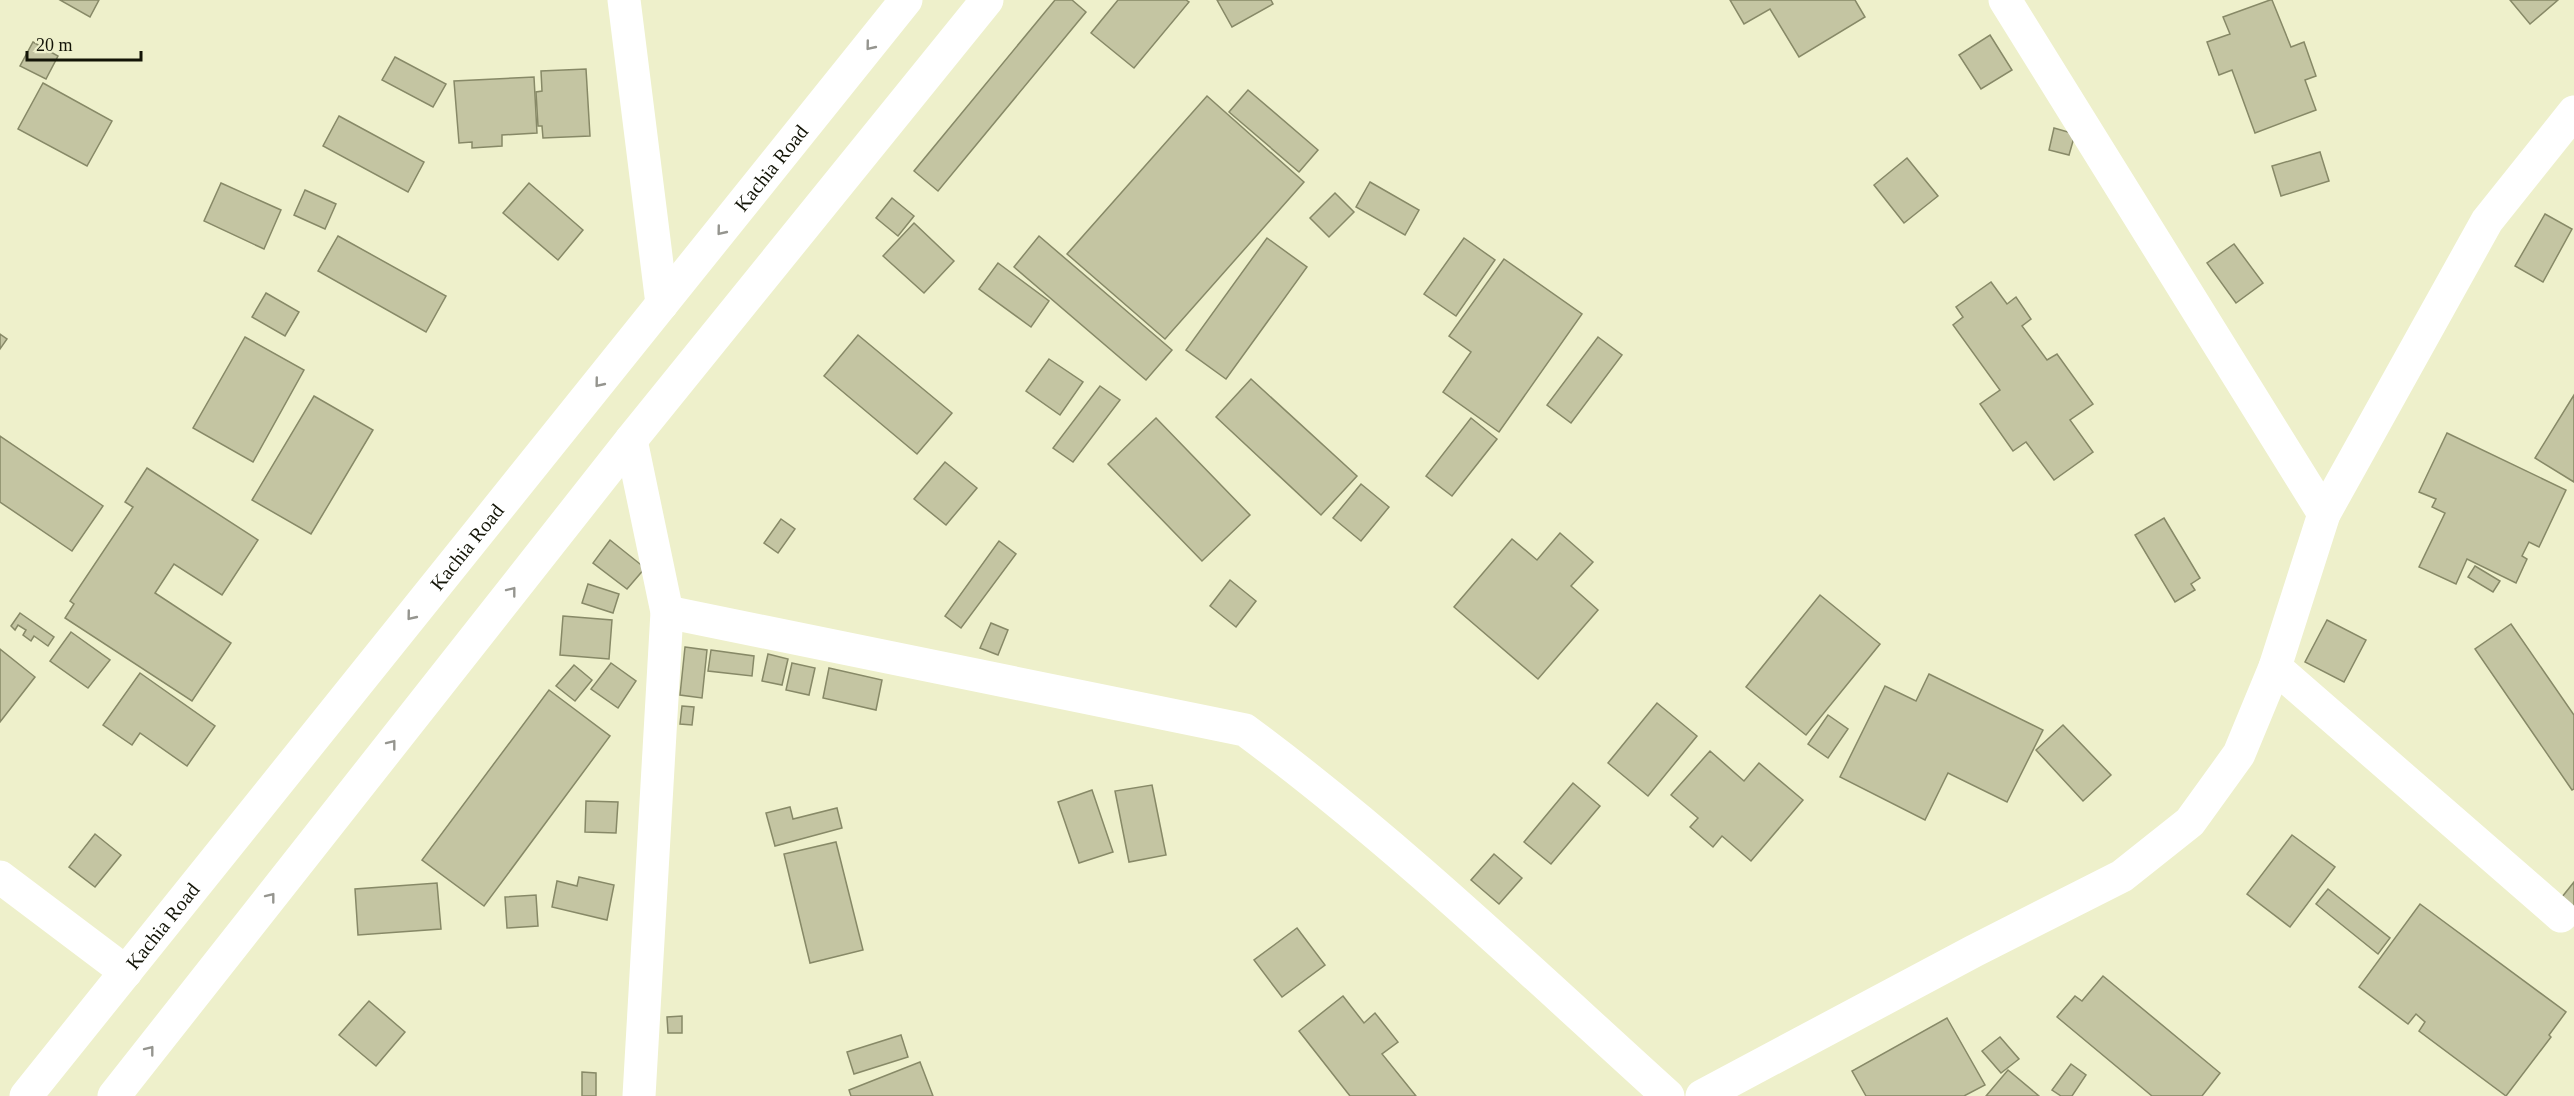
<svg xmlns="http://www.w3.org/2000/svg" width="2574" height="1096" font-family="'Times New Roman',serif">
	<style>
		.building { fill: #c4c5a2; stroke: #878967; stroke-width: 1.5 }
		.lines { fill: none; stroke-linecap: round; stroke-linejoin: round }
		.minor { stroke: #fff; stroke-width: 33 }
		.primary { stroke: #fff; stroke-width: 33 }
		.oneway { stroke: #95958f }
		.labels { text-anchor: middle; stroke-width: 4.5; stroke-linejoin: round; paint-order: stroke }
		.street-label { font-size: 20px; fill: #131407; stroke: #eef0cb }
	</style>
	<rect width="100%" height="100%" fill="#eef0cb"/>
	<g class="building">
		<path d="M60,0h39l-9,17z"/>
		<path d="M1055,0h17l14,12 -148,179 -24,-20z"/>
		<path d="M1118,0h68l3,2 -55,66 -43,-35z"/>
		<path d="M1217,0h54l2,4 -41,23z"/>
		<path d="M1730,0h125l10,17 -66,40 -29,-48 -26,15z"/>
		<path d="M2270,0h2l19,47 13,-5 12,34 -11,4 11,30 -61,23 -23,-63 -13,5 -12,-33 23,-8 -7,-17z"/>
		<path d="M2510,0h48l-28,24z"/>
		<path d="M1990,35l22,35 -31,19 -22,-34z"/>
		<path d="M33,42l25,14 -12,23 -26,-13z"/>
		<path d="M395,57l51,27 -13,23 -51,-27z"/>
		<path d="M586,69l4,67 -47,2 -1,-12h-4l-2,-34 6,-1 -1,-20z"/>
		<path d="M534,77l3,56 -35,2v11l-30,2v-6l-13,1 -5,-62z"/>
		<path d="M43,83l69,38 -25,45 -69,-37z"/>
		<path d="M1248,90l70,60 -19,22 -70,-60z"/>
		<path d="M1207,96l97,86 -139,157 -98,-85z"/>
		<path d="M339,116l85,46 -16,30 -85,-46z"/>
		<path d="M2054,128l21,6 -6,21 -20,-5z"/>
		<path d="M2320,152l9,29 -48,15 -9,-30z"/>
		<path d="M1907,158l31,38 -34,27 -30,-38z"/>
		<path d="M1370,182l49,28 -14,25 -49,-28z"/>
		<path d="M221,183l60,27 -17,39 -60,-28z"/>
		<path d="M529,183l54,47 -25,30 -55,-47z"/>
		<path d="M305,190l31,14 -11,25 -31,-14z"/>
		<path d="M1335,193l19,19 -25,25 -19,-19z"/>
		<path d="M892,198l22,18 -16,20 -22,-18z"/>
		<path d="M2545,214l27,15 -29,53 -28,-16z"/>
		<path d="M914,223l40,38 -30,32 -41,-37z"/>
		<path d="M338,236l108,60 -20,36 -108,-61z"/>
		<path d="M1039,236l133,114 -26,30 -132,-113z"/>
		<path d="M1267,238l40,29 -81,112 -40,-29z"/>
		<path d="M1464,238l31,22 -39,56 -32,-22z"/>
		<path d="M2234,244l29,39 -27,20 -29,-40z"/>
		<path d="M1504,259l78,55 -83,118 -56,-40 28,-40 -22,-16z"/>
		<path d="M998,263l51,38 -18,26 -52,-38z"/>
		<path d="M1991,282l16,22 9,-7 15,22 -9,7 25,34 10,-6 36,50 -23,16 23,32 -39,28 -28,-38 -13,9 -33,-47 20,-14 -47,-65 10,-8 -7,-10z"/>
		<path d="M266,293l33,19 -14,24 -33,-19z"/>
		<path d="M0,334l7,5 -7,10z"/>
		<path d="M858,335l94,78 -35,41 -93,-78z"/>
		<path d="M245,337l59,33 -51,92 -60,-34z"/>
		<path d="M1598,337l24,18 -51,68 -24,-18z"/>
		<path d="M1049,359l34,23 -23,33 -34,-24z"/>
		<path d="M1251,379l106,97 -36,39 -105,-98z"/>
		<path d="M1100,386l20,14 -47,62 -20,-14z"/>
		<path d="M2574,395v87l-39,-24z"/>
		<path d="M314,396l59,34 -62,104 -59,-34z"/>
		<path d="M1156,418l94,97 -48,46 -94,-97z"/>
		<path d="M1471,418l26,21 -45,57 -26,-20z"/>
		<path d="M2447,433l119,57 -27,57 -10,-5 -7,14 5,3 -11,24 -49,-24 -11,25 -37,-17 26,-54 -13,-6 4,-8 -17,-7z"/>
		<path d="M0,436l103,70 -31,45 -72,-49z"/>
		<path d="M945,462l32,26 -31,37 -32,-26z"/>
		<path d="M147,468l111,72 -36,55 -48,-31 -19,29 76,50 -39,58 -127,-83 9,-14 -4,-3 63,-94 -8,-5z"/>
		<path d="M1361,484l28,23 -28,34 -28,-23z"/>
		<path d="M2164,518l36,60 -9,6 4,6 -20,12 -40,-67z"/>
		<path d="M781,519l14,10 -17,24 -14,-10z"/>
		<path d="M1560,533l33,29 -22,24 27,24 -60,69 -84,-72 58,-68 25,21z"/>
		<path d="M610,540l35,28 -18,21 -34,-26z"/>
		<path d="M999,541l17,13 -55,74 -16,-12z"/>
		<path d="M2475,566l25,15 -7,11 -25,-15z"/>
		<path d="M1230,580l26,21 -20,26 -26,-21z"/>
		<path d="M588,584l31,10 -6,19 -31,-10z"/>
		<path d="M1820,595l60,49 -74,91 -60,-48z"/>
		<path d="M20,613l34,24 -6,9 -14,-10 -3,5 -8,-6 3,-5 -8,-5 -3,5 -4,-4z"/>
		<path d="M563,616l49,4 -3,39 -49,-4z"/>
		<path d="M2327,620l39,20 -22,42 -39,-20z"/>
		<path d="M991,623l17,7 -10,25 -18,-7z"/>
		<path d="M2511,624l63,91v74l-2,1 -97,-141z"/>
		<path d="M71,632l39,28 -22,28 -38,-27z"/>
		<path d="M685,647l22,3 -5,48 -22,-3z"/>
		<path d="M0,649l35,28 -35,45z"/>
		<path d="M711,650l43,6 -2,20 -44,-5z"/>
		<path d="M768,654l20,5 -6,26 -20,-4z"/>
		<path d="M611,663l25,18 -18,27 -27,-19z"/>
		<path d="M792,663l23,5 -6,27 -23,-5z"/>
		<path d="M574,665l18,15 -17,21 -19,-15z"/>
		<path d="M829,668l53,12 -6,30 -53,-12z"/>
		<path d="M140,673l75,53 -28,40 -47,-33 -8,12 -29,-20z"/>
		<path d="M1929,674l114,56 -36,72 -59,-29 -23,47 -85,-43 45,-91 31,15z"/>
		<path d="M549,690l61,46 -126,170 -62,-46z"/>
		<path d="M1657,703l40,33 -49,60 -40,-33z"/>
		<path d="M682,706l12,1 -2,18 -12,-1z"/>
		<path d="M1828,715l20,14 -20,29 -20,-14z"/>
		<path d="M2063,725l48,50 -28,26 -47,-51z"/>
		<path d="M1710,751l34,30 15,-18 44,37 -52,61 -29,-25 -9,11 -23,-20 8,-9 -27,-23z"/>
		<path d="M1573,783l27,23 -49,58 -27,-22z"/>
		<path d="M1152,785l14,70 -37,7 -14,-71z"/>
		<path d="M1092,790l21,62 -34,11 -21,-61z"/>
		<path d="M586,801l32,1 -2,31 -31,-1z"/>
		<path d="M790,807l3,12 44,-11 5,20 -67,18 -9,-33z"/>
		<path d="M95,834l26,21 -26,32 -26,-20z"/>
		<path d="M2292,835l43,32 -45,60 -43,-33z"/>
		<path d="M836,842l27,108 -53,13 -26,-109z"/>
		<path d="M1494,854l28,24 -23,26 -28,-24z"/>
		<path d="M579,877l35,8 -7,35 -55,-13 5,-26 20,5z"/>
		<path d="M2574,882v34l-16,-14z"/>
		<path d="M437,883l4,46 -83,6 -3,-46z"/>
		<path d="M2328,889l62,49 -12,16 -62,-50z"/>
		<path d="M536,895l2,31 -31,2 -2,-31z"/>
		<path d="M2420,904l146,108 -17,23 2,2 -45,59 -87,-65 6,-9 -9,-8 -8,10 -49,-37z"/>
		<path d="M1297,928l28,37 -43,32 -28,-37z"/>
		<path d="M2103,976l117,97 -18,23h-50l-95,-79 18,-21 7,5z"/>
		<path d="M1343,996l21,27 11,-10 23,29 -16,12 34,42h-66l-51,-65z"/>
		<path d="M369,1001l36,31 -29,34 -37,-31z"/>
		<path d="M682,1016v17h-14l-1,-16z"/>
		<path d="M1947,1018l38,67 -21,11h-98l-14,-25z"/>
		<path d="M901,1035l7,22 -54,17 -7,-22z"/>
		<path d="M2000,1037l19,22 -18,14 -19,-22z"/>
		<path d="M920,1062l13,34h-82l-2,-6z"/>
		<path d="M2071,1064l15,11 -14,21h-11l-9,-6z"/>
		<path d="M2008,1070l31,26h-53z"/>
		<path d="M582,1072l14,1v23h-14z"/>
	</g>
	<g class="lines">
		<g class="minor">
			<path d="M624,0l38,304"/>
			<path d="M2005,0l319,514"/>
			<path d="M631,440l36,172 -28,484"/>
			<path d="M667,612l578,118c150,111 285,241 423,366"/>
			<path d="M2275,667l286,249"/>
			<path d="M0,877l126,95"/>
			<path d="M1702,1096l272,-145 148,-75 68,-54 49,-68 36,-87 49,-153 163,-293 87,-109"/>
		</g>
		<g class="primary">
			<path id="s1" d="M26,1096l880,-1096"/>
			<path d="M114,1096l517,-656 356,-440"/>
		</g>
	</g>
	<defs><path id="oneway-chevron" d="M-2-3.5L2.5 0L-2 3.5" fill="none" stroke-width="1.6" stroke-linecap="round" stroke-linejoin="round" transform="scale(1.5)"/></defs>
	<g class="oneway">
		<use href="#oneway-chevron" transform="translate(870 46) rotate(129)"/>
		<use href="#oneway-chevron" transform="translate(721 231) rotate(129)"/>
		<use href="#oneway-chevron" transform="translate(599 383) rotate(129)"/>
		<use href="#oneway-chevron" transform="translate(512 591) rotate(-52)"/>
		<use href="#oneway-chevron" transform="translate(411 616) rotate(129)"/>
		<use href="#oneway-chevron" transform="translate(392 744) rotate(-52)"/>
		<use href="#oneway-chevron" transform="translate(271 897) rotate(-52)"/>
		<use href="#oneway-chevron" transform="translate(150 1050) rotate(-52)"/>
	</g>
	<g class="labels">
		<g class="street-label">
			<text dy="7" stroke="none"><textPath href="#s1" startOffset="1190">Kachia Road</textPath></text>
			<text dy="7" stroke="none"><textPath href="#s1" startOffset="704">Kachia Road</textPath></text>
			<text dy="7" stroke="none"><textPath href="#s1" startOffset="218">Kachia Road</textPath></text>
		</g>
	</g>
	<path d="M27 51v9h114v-9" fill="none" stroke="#131407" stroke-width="3"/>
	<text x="36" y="51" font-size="18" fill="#131407" stroke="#eef0cb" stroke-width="4.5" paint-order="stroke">20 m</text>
</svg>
